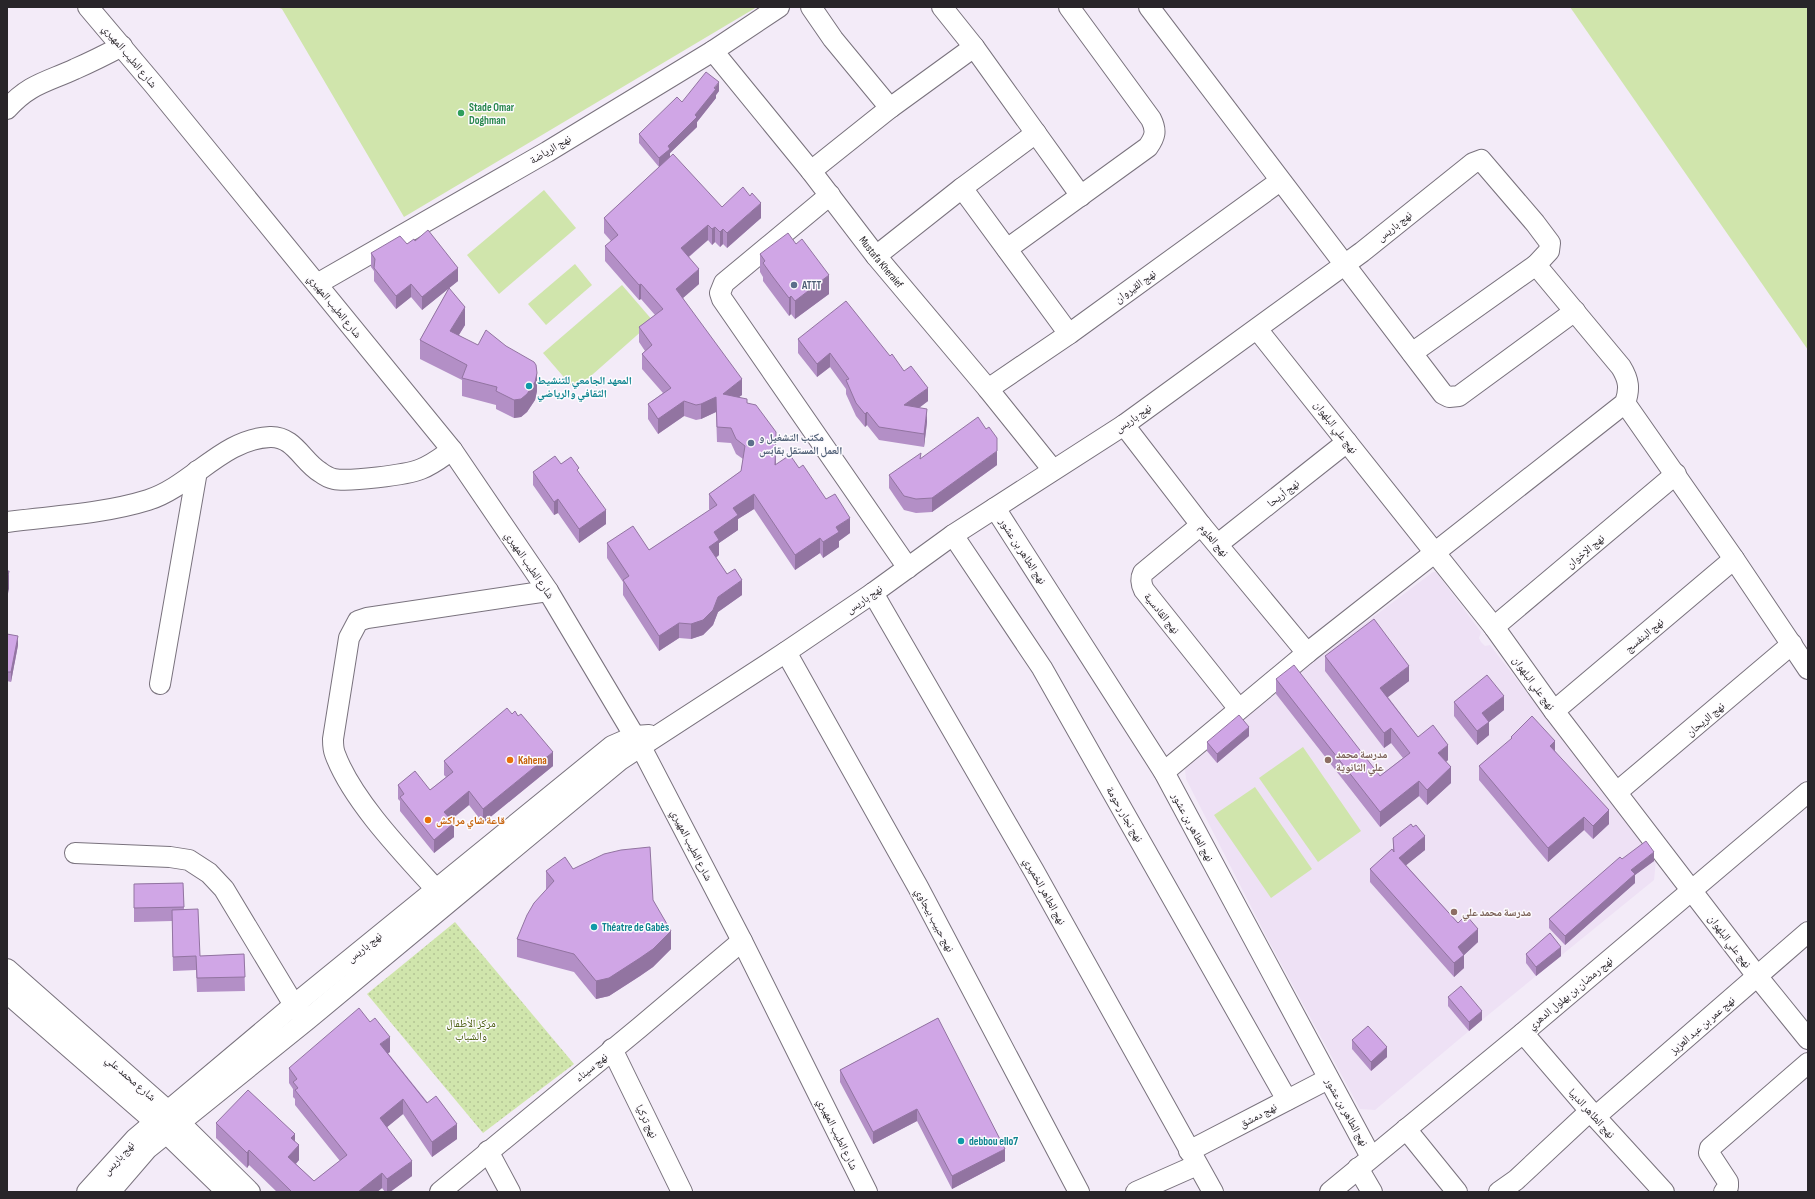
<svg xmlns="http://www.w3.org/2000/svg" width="1815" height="1199" font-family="'Sofia Sans Condensed','Noto Naskh Arabic',sans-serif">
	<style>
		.built { fill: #eee1f5 }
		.grass { fill: #d0e5ac }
		.park { fill: url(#park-dots) }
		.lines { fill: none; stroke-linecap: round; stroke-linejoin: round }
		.minor-casing { stroke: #79727d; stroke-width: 22 }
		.minor { stroke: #fff; stroke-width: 20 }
		.wall { fill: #b38fc6 }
		.shaded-wall { fill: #9274a1 }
		.building { fill: #d0a6e6; stroke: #9274a1 }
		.leisure-dot { fill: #2e9e5b; stroke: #fdfbfe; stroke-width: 1.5 }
		.service-dot { fill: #5c6f8a; stroke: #fdfbfe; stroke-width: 1.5 }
		.culture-dot { fill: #0f9aa8; stroke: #fdfbfe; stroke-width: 1.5 }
		.food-dot { fill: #e8710a; stroke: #fdfbfe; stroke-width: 1.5 }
		.education-dot { fill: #8d6e63; stroke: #fdfbfe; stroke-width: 1.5 }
		.labels { text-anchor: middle; stroke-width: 3; stroke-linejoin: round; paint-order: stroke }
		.street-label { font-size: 11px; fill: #282529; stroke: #fdfbfe }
		.leisure-label { font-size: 11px; font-weight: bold; fill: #27864d; stroke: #fdfbfe; text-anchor: start }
		.service-label { font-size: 11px; font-weight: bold; fill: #4e5e75; stroke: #fdfbfe; text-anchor: start }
		.culture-label { font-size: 11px; font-weight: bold; fill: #0d838f; stroke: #fdfbfe; text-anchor: start }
		.education-label { font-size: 11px; font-weight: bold; fill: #785e54; stroke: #fdfbfe; text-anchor: start }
		.food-label { font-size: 11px; font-weight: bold; fill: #c56008; stroke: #fdfbfe; text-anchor: start }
		.park-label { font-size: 11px; fill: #405502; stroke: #fdfbfe }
	</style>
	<defs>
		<pattern id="park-dots" width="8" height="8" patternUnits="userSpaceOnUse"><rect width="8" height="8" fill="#d0e5ac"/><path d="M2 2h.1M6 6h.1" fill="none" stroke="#b3c494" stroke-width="1.8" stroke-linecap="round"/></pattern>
	</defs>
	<rect width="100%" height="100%" fill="#f3ebf8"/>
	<path class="built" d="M1433,572h3l45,60 -2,6 2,4 4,4 5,-1 166,214 -2,21 -172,140 -107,90 -15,-1 -94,-173 -80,-157 -1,-10 118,-99z"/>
	<g class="grass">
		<path d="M277,7h480l-353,210 -122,-208z"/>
		<path d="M1570,7h238v343z"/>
		<path d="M544,190l32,38 -77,66 -32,-39z"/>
		<path d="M575,264l17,21 -46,40 -18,-21z"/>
		<path d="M622,285l31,36 -78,69 -32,-37z"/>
		<path d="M1303,747l58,84 -43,31 -59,-84z"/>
		<path d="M1255,787l57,82 -41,29 -57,-83z"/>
	</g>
	<path class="park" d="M455,922l119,142 -91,69 -116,-139z"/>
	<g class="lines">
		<g class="minor-casing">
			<g id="minor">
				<path d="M88,7l66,78 298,365 96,141 93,156 101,194 125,251"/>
				<path d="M811,7l22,32 57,69"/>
				<path d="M942,7l32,40 107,149"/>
				<path d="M1149,7l294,387 6,3 10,-1 116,-85"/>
				<path id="s1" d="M713,51l98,120 65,85 112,133 65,81"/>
				<path d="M7,109c22,-25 40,-27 68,-40 16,-7 32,-15 47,-23"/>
				<path d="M811,171l79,-63 84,-61"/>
				<path d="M962,188l107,146"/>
				<path d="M830,195l-106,88 -4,10 2,6 186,269"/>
				<path d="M1007,249l141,-102c7,-10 9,-16 3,-28l-82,-112"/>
				<path d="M876,256l86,-68 74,-55"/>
				<path d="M317,284l230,-132 166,-101 66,-44"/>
				<path d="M1257,329l237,298 60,84 203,265 51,63"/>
				<path d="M988,389l81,-55 211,-153"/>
				<path d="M1625,403l109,156 74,110"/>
				<path d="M1124,425l77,100 106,128"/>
				<path d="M995,508l169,264 207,385"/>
				<path d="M7,522c46,-6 96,-8 141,-22 44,-14 74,-61 122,-63 24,-1 32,24 50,35 4,3 9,6 14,7 14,3 73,-4 87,-10 11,-4 21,-12 31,-19"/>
				<path d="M1201,525l-58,48c-3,6 -2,11 1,17l95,119"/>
				<path d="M953,535l89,133 245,432"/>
				<path d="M1218,544l129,-102"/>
				<path d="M873,593l161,278 179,321"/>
				<path d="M1494,627l182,-153"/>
				<path d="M786,652l132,235 161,305"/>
				<path d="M160,684l37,-213"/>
				<path d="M1554,711l180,-152"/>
				<path d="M1164,772l143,-119 318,-250c5,-14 4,-23 -4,-36l-85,-102"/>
				<path d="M1617,792l175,-148"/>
				<path d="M75,853l95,4 19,3 20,13 15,16 70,116 7,9"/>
				<path d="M444,898c-35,-39 -91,-95 -109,-144 -2,-5 -2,-11 -2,-15l16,-101 9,-17 9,-3 181,-27"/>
				<path d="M7,969l161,142 82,81"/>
				<path d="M7,993l148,129 72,70"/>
				<path d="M1523,1033l67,78 74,81"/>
				<path d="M612,1049l70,143"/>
				<path d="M1595,1117l213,-185"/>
				<path d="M1406,1129l51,63"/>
				<path d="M488,1151l22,41"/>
				<path d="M1189,1151l139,-72"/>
				<path d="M1358,1168l14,24"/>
				<path d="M87,1192l48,-53 33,-28 126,-106 318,-259 23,-10 14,-1"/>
				<path d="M110,1192l37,-43 160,-129 313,-260 166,-108 87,-59 80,-58 171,-110 238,-173 111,-89 8,-3 54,63 15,20 -1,8 -13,14 -124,88"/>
				<path d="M440,1192l199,-164 103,-87"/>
				<path d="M1136,1192l61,-27"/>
				<path d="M1330,1192l193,-159 285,-241"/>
				<path d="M1499,1192l17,-12 74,-69"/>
				<path d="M1724,1192l4,-5v-5l-19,-29 1,-5 98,-85"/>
			</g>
		</g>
		<use href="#minor" class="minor"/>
	</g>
	<g class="wall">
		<path d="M719,91l-3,4v3l-19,24v5l-27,26v4l52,50 39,11 -34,30 -4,-4 -3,3 -5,-5 -3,3 -4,-5 -19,17 10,27 -16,14 59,97 -4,2 9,7 29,43v18l23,3 27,31 24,34 -11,8v6l-16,11 -3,-5 -25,17 -41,-61 -16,10v11l-19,13v12l-3,3 26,37 -24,17 -5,13 -10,10 -12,4 -12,-1 -20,13 -36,-56v-13l-16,-24v-15l42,7 61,-40 -1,-1v-15l32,-23 2,-12 -7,-5 -5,-11 -14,-1 -1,-30 -15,7 -5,1 -12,-4 -26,18 -10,-15v-15l15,-11 -21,-24v-15l3,-3 -6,-9v-15l16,-12 -14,-16 -2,1 -34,-39v-15l6,-5 -7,-8v-15l55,-51 -20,-24v-9l43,-32z"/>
		<path d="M415,241l43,40 -9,7 16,37 -6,10 78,56 -2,9 -8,12 -6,5 -7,1 -18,-9v-4l-34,-9v-16l-42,-21v-19l29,-52 -27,22 -11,-13 -15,12 -22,-28v-10l-3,-4v-14l36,-9z"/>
		<path d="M760,254l69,40 -34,25 -4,-5 -2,2 -26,-35v-4l-3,-5z"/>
		<path d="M798,339l92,17 14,15 24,30 -9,7 8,14 -3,25 -45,-7 -12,-15 -2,2 -9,-11 -10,-22v-5l-16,-22 -13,10 -19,-24z"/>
		<path d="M921,459l76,6 -65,47 -16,1 -12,-3 -15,-22v-13z"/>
		<path d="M561,464l18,9 27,51 -27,19 -21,-30 -4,2 -21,-30v-13z"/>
		<path d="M7,634l11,11 -7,37 -4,-1z"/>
		<path d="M1325,656l84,25 -21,16 30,40 30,23 -2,2 5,21 -24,22 -8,-9 -39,31 -104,-133v-15l104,97 23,-18 -12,-15 -7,5 -59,-77z"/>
		<path d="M1454,702l50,8 -15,12v13l-12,10 -23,-29z"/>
		<path d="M1249,736l-32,27 -10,-12v-9z"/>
		<path d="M1511,737l44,14 54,73 -16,15 -9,-9 -36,32 -69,-82v-14l32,-26z"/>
		<path d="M444,761l109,5 -70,57 -14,-18 -18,15 3,17 -20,16 -34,-42v-10l-2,-2v-14l32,5 16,-13 -2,-2z"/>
		<path d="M1393,838l32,12 -19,15 52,58 20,19 -14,13v13l-10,9 -84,-95v-13l23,-18z"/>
		<path d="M1622,859l32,2 -19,14v8l-70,62 -16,-17v-9z"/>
		<path d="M573,869l80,31 18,49 -18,18 -13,9 -31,20 -13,3 -22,-27 -57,-15v-18l29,-49v-19z"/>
		<path d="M183,883l1,26 16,47 44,-2 1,37 -48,1 -1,-22 -23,1 -1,-50 -38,1v-38z"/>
		<path d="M1526,954l35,2 -25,20 -10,-13z"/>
		<path d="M1448,997l34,23 -13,11 -21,-25z"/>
		<path d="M938,1018l67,143 -53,28 -35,-68 -44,23 -33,-62v-12z"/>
		<path d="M1352,1040l35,17 -16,14 -19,-22z"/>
		<path d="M390,1052l-2,1 69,86 -25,18 -29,-43 -16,13 25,49 -22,16h-5l-3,-4 -5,4h-100l-28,-27 -2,3 -31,-30v-15l79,18 4,19 -3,4 18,17 26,-20 -45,-56v-6l-2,-2v-8l-4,-6v-15z"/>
	</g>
	<g class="shaded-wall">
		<path d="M719,82v9l-3,4v3l-19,24v5l-27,26v5l-11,10v-10l9,-12 27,-31z"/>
		<path d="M761,203v15l-34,30v-15z"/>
		<path d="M708,225v15l-27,23v-15z"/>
		<path d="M715,227v15l-3,3v-16z"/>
		<path d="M723,229v15l-3,3v-15z"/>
		<path d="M458,268v13l-36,29v-13z"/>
		<path d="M699,269v15l-23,20v-15z"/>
		<path d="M829,275v19l-34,25v-18z"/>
		<path d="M411,284v13l-15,12v-13z"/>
		<path d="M641,284v15l-2,1v-15z"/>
		<path d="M791,296v18l-2,2v-18z"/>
		<path d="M465,307v18l-15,24v-18z"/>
		<path d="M830,353v14l-13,10v-13z"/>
		<path d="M537,373v18l-2,9 -8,12 -6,5 -7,1v-18z"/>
		<path d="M742,379v16l-19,14v-15z"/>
		<path d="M928,388v13l-24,18v-14z"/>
		<path d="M716,397v15l-15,7v-15z"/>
		<path d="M684,401v15l-26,18v-15z"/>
		<path d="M927,409v13l-3,25v-13z"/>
		<path d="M867,412v13l-2,2v-13z"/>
		<path d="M776,432v15l-1,33v-15z"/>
		<path d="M997,451v14l-65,47v-14z"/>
		<path d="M754,494v15l-16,10v11l-19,13v12l-10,7v-15l5,-15 19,-24z"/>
		<path d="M558,499v14l-4,2v-13z"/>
		<path d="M606,510v14l-27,19v-14z"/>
		<path d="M850,518v15l-11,8v6l-16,11v-16l13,-15z"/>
		<path d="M820,538v15l-25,17v-15z"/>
		<path d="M9,571v18l-2,9v-18z"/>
		<path d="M742,580v15l-24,17 -5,13 -10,10 -12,4v-15l27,-27z"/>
		<path d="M679,623v15l-20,13v-15z"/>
		<path d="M18,636v9l-7,37v-10z"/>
		<path d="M1409,666v15l-29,22v-15z"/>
		<path d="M1504,696v14l-15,12v13l-12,10v-14l5,-18z"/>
		<path d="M1249,727v9l-32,27v-9z"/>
		<path d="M1391,728v15l-7,5v-15z"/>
		<path d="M1555,741v14l-5,-9z"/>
		<path d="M1448,745v15l-10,8v-15z"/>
		<path d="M553,752v14l-70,57v-14z"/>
		<path d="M1451,767v16l-24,22v-15z"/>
		<path d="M1419,781v15l-39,31v-15z"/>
		<path d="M469,791v14l-25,20v-13z"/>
		<path d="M1609,810v14l-16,15v-13z"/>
		<path d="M1584,817v13l-36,32v-14z"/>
		<path d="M454,823v14l-20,16v-13z"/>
		<path d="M1425,836v14l-26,21v-13z"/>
		<path d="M1654,852v9l-19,14v8l-70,62v-9l66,-66z"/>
		<path d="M1478,929v13l-15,14 1,-1v13l-10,9v-14l4,-16z"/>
		<path d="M671,931v18l-18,18 -13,9 -31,20 -13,3v-18z"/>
		<path d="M1561,947v9l-25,20v-9z"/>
		<path d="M1482,1011v9l-13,11v-9z"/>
		<path d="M390,1037v15l-10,7v-15z"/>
		<path d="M1387,1047v10l-16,14v-9z"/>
		<path d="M403,1099v15l-23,19v-15z"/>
		<path d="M917,1109v12l-44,23v-12z"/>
		<path d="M457,1124v15l-25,18v-15z"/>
		<path d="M295,1134v15l-4,-11z"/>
		<path d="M299,1145v15l-11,12v-15z"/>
		<path d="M1005,1149v12l-53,28v-13z"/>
		<path d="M249,1150v15l-2,3v-15z"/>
		<path d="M412,1161v15l-22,16h-3v-13z"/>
		<path d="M382,1173v15l-5,4h-19z"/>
	</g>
	<g class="building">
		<path d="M706,72l13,10 -5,6 2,1 -21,26 2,2 -29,29 2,3 -11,9 -20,-24 38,-37 5,5z"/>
		<path d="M673,154l49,53 21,-20 7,9 2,-3 9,10 -34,30 -4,-4 -3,3 -5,-5 -3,2 -4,-4 -27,23 18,21 -23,20 66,90 -19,15 24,5v4l9,2 20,27 -1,33 15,-10 9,13 4,-3 23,34 9,-5 15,24 -14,9 3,5 -16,10 -3,-4 -25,17 -41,-61 -21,14 5,7 -24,17 5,8 -10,7 18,27 8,-5 7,11 -24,17 -5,13 -10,10 -12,4 -12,-1 -20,13 -36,-56 6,-4 -22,-33 26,-17 16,24 68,-45 -8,-11 32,-23 4,-25 -9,-7 -5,-11 -14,-1 -1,-30 -15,7 -5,1 -12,-4 -26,18 -10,-15 23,-16 -29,-34 10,-9 -13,-18 24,-18 -22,-25 -2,1 -34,-39 13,-11 -14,-17z"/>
		<path d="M428,230l30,38 -36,29 -11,-13 -15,12 -22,-28 1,-9 -4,-6 29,-17 7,8 7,-5 1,2z"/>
		<path d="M788,233l8,11 6,-5 27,36 -34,26 -4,-5 -2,2 -16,-21 -10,-14 2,-2 -5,-7z"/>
		<path d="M449,288l16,19 -15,24 28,14 8,-15 20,16 28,16 2,3 1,8 -2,9 -8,12 -6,5 -7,1 -18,-9 1,-4 -35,-9 5,-13 -47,-25z"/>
		<path d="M846,301l44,55 2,-2 12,17 7,-5 17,22 -24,17 23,4 -3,25 -45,-7 -12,-15 -2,2 -9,-11 -10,-23 3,-1 -19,-26 -13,11 -19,-25z"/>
		<path d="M978,417l8,12 3,-2 8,11v13l-65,47 -16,1 -12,-3 -15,-21 32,-22 -1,6z"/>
		<path d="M555,456l6,8 10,-7 8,11 -2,2 29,40 -27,19 -21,-30 -4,3 -21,-30z"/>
		<path d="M7,571h2l-2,9z"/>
		<path d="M1374,619l35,47 -29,22 38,49 15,-12 15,20 -10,8 13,14 -24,23 -8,-9 -39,31 -104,-133 18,-14 86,111 30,-23 -19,-25 -7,5 -59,-77z"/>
		<path d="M7,634l11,2 -7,36h-4z"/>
		<path d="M1487,675l17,21 -22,17 7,9 -12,9 -23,-29z"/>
		<path d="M507,708l5,6 3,-3 3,5 3,-2 32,38 -70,57 -14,-18 -25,21 10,11 -20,17 -34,-43 4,-3 -6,-9 17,-14 15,19 23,-18 -9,-11z"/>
		<path d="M1239,715l10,12 -32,27 -10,-12z"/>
		<path d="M1532,716l23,25 -5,5 59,64 -16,16 -9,-9 -36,31 -69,-82 33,-28 -1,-1z"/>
		<path d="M1411,824l2,3 3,-2 9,11 -26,22 59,65 8,-8 12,14 -20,18 6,8 -10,8 -84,-94 22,-20 2,3 -1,-14z"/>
		<path d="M1646,841l8,11 -23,18 4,4 -70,62 -16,-17 71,-62 2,2z"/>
		<path d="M650,847l3,53 18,31 -18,18 -13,9 -31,20 -13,3 -22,-27 -57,-15 10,-24 7,-12 20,-22 -8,-10 19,-14 8,12 31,-15 17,-4z"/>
		<path d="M183,883l1,24 -50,1v-24z"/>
		<path d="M198,909l2,47 44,-2 1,23 -48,1 -1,-22 -23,1 -1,-47z"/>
		<path d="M1550,933l11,14 -25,20 -10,-13z"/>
		<path d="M1461,986l21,25 -13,11 -21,-25z"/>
		<path d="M359,1008l11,14 5,-4 15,19 -10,7 47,59 9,-7 21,28 -25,18 -29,-43 -23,19 32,43 -25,18 -5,-6 -24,19h-66l-43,-42 -2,3 -31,-30 32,-33 47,44 -4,4 8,7 -11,12 26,24 33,-26 -52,-65 3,-2 -5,-6 4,-3 -8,-11z"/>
		<path d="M938,1018l67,131 -53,27 -35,-67 -44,23 -33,-62z"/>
		<path d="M1368,1026l19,21 -16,15 -19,-22z"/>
	</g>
	<circle class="leisure-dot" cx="461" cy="113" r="4"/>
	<g class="service-dot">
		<circle cx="794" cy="285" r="4"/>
		<circle cx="751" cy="443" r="4"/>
	</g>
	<g class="culture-dot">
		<circle cx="529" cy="386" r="4"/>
		<circle cx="594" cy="927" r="4"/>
		<circle cx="961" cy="1141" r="4"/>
	</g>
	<g class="food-dot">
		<circle cx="510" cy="760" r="4"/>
		<circle cx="428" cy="820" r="4"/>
	</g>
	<g class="education-dot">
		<circle cx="1328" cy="760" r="4"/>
		<circle cx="1454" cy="912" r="4"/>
	</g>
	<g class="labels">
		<g class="street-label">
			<text transform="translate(130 56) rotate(50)" y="4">شارع الطيب المهيري</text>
			<text transform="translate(550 149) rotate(-31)" y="4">نهج الرياضة</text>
			<text transform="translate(1394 226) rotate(-39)" y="4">نهج باريس</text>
			<text dy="4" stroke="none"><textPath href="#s1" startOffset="270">Mustafa Kheraief</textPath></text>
			<text transform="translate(1135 286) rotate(-36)" y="4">نهج القيروان</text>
			<text transform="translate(335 306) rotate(51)" y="4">شارع الطيب المهيري</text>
			<text transform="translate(1133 418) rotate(-35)" y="4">نهج باريس</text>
			<text transform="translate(1336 427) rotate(52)" y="4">نهج علي البلهوان</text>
			<text transform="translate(1283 493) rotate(-38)" y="4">نهج أريحا</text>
			<text transform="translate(1214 540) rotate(50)" y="4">نهج العلوم</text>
			<text transform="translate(1023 551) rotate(57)" y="4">نهج الطاهر بن عشور</text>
			<text transform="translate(1585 551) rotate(-40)" y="4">نهج الإخوان</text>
			<text transform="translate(530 565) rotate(56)" y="4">شارع الطيب المهيري</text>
			<text transform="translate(864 599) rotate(-35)" y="4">نهج باريس</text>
			<text transform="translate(1162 613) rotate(51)" y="4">نهج القادسية</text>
			<text transform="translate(1644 635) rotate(-40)" y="4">نهج البنفسج</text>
			<text transform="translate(1534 683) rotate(54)" y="4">نهج علي البلهوان</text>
			<text transform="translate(1705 719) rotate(-40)" y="4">نهج الريحان</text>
			<text transform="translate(1125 814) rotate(60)" y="4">نهج نجار رحومة</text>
			<text transform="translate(1193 827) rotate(62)" y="4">نهج الطاهر بن عشور</text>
			<text transform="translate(692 845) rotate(63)" y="4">شارع الطيب المهيري</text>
			<text transform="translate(1045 891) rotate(61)" y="4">نهج الطاهر الخميري</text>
			<text transform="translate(935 920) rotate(62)" y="4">نهج حبيب بيجاوي</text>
			<text transform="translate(1730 941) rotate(53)" y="4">نهج علي البلهوان</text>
			<text transform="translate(364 947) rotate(-39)" y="4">نهج باريس</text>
			<text transform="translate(1570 993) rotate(-40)" y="4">نهج رمضان بن بهلول الدهري</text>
			<text transform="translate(1702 1025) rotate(-41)" y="4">نهج عمر بن عبد العزيز</text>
			<text transform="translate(591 1067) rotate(-39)" y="4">نهج سيناء</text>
			<text transform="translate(131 1078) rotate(41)" y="4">شارع محمد علي</text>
			<text transform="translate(1347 1112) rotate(61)" y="4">نهج الطاهر بن عشور</text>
			<text transform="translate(1592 1113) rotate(48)" y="4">نهج الطاهر الدبيا</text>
			<text transform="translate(1258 1115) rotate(-28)" y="4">نهج دمشق</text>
			<text transform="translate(647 1121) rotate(64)" y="4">نهج تركيا</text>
			<text transform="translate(838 1134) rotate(64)" y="4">شارع الطيب المهيري</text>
			<text transform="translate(118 1158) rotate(-48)" y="4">نهج باريس</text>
		</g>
		<g class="leisure-label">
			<text x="469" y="111">Stade Omar<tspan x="469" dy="13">Doghman</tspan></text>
		</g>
		<g class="service-label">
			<text x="802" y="289">ATTT</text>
			<text x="759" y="441">مكتب التشغيل و<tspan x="759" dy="13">العمل المستقل بقابس</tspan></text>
		</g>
		<g class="culture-label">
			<text x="537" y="384">المعهد الجامعي للتنشيط<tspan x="537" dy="13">الثقافي والرياضي</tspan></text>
			<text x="602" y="931">Théatre de Gabès</text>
			<text x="969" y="1145">debbou ello7</text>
		</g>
		<g class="education-label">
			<text x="1336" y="758">مدرسة محمد<tspan x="1336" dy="13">علي الثانوية</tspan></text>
			<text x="1462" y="916">مدرسة محمد علي</text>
		</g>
		<g class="food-label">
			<text x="518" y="764">Kahena</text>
			<text x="436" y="824">قاعة شاي مراكش</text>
		</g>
		<g class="park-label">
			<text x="471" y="1027">مركز الأطفال<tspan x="471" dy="13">والشباب</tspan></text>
		</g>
	</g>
	<rect width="1815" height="1199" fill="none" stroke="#282529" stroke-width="16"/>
</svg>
